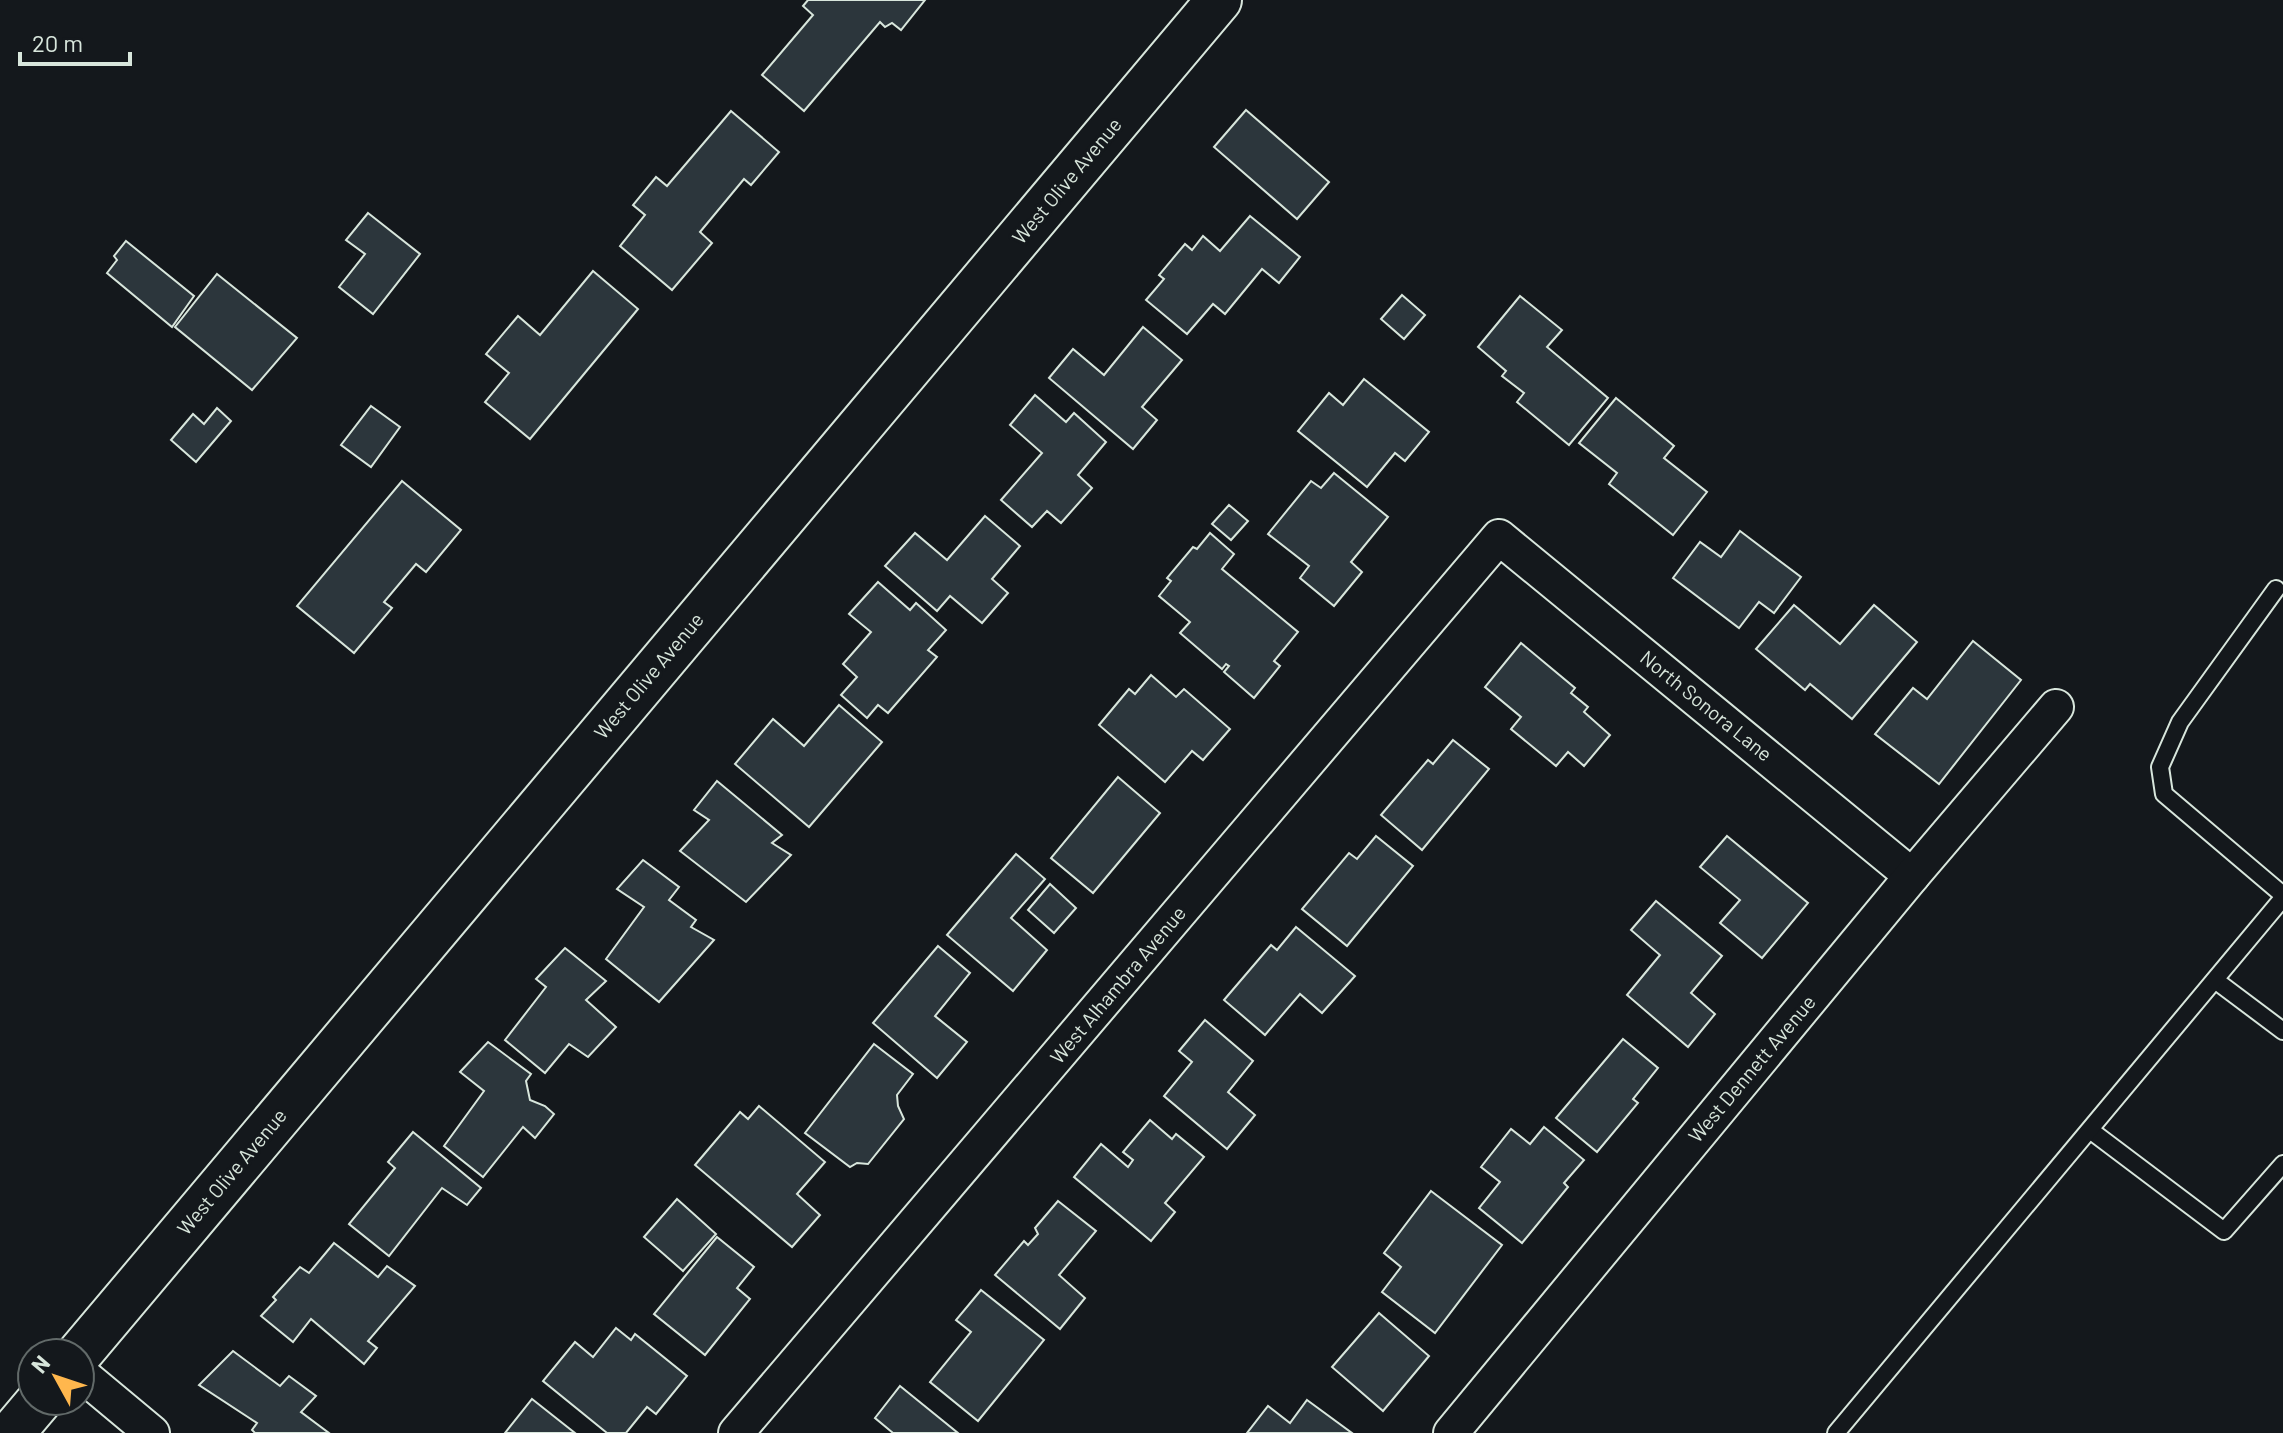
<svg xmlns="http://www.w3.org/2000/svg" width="2283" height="1433" font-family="Barlow,sans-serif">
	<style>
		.building { fill: #2c363c; stroke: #d8e6dc; stroke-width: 2 }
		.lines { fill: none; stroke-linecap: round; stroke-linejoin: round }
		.service-casing { stroke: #d8e6dc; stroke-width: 20 }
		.minor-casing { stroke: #d8e6dc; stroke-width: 38 }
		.secondary-casing { stroke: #d8e6dc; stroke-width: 48 }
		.service { stroke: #14181c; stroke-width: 16 }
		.minor { stroke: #14181c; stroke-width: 34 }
		.secondary { stroke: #14181c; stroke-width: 44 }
		.labels { text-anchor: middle; stroke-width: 6; stroke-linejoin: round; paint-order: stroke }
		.street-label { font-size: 20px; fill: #d8e6dc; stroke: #14181c }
	</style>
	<rect width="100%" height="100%" fill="#14181c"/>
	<g class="building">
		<path d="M808,0h117l-24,30 -9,-7 -7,4 -5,-5 -76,89 -42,-36 51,-60 -10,-9z"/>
		<path d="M1246,110l83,72 -32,37 -83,-72z"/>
		<path d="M731,111l48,41 -28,33 -7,-6 -44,53 12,11 -40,47 -52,-44 25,-31 -12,-10 23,-28 11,9z"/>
		<path d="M368,213l52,41 -47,60 -34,-27 26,-33 -19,-14z"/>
		<path d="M1250,216l50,41 -21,26 -17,-14 -37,45 -12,-10 -26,30 -41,-34 18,-21 -5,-4 26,-31 7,6 11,-14 17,15z"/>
		<path d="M126,241l68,55 -22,31 -65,-54 10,-13 -3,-4z"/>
		<path d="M593,271l45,38 -108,130 -45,-37 24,-29 -23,-19 32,-38 22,19z"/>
		<path d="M217,274l80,64 -45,52 -77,-63z"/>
		<path d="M1402,295l23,20 -21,24 -23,-20z"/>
		<path d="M1520,296l42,34 -15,17 61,51 -39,47 -52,-43 7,-9 -22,-17 4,-5 -28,-24z"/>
		<path d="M1143,327l39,33 -40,47 15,13 -24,29 -84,-71 24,-29 31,26z"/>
		<path d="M1364,379l65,53 -24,29 -10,-8 -28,34 -69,-56 31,-38 14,12z"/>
		<path d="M1035,395l31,27 8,-9 32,29 -28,33 14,13 -31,35 -14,-12 -15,16 -31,-27 41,-47 -32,-28z"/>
		<path d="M1616,398l58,48 -10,12 43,34 -34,43 -64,-51 8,-11 -38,-30z"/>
		<path d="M371,406l29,21 -29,40 -30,-22z"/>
		<path d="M217,408l14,13 -35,41 -25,-22 22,-26 11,10z"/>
		<path d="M1334,473l54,44 -37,45 11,10 -28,34 -34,-28 9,-12 -41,-32 43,-53 10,7z"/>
		<path d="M402,481l59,49 -35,42 -10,-8 -32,38 8,6 -38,45 -57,-47z"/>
		<path d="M1229,505l19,16 -17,19 -19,-16z"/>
		<path d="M985,516l35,30 -28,33 16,14 -26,30 -32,-27 -13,15 -52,-45 30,-33 32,27z"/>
		<path d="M1740,531l61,46 -27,36 -15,-11 -20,26 -66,-50 27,-36 21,15z"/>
		<path d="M1210,533l24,21 -12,15 76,63 -24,29 6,5 -26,32 -30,-26 5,-6 -3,-2 -4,5 -42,-36 10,-11 -31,-26 12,-15 -4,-3 26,-31 4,2z"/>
		<path d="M878,582l32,28 6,-7 30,27 -18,20 9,7 -49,56 -10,-8 -11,13 -26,-23 16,-18 -14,-13 28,-32 -22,-18z"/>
		<path d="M1794,605l46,39 34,-39 43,37 -65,77 -42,-35 -5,6 -49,-41z"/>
		<path d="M1973,641l48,39 -82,104 -64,-50 38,-46 14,11z"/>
		<path d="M1521,643l54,45 -4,5 17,14 -4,5 26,23 -26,31 -16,-14 -12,14 -45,-37 10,-12 -36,-30z"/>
		<path d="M1151,675l25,22 8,-8 46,40 -27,31 -11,-9 -27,31 -66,-57 30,-36 6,5z"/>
		<path d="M839,705l43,37 -73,85 -74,-63 38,-45 31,27z"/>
		<path d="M1453,740l36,29 -67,81 -41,-35 47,-55 5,4z"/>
		<path d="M1118,777l42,36 -67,80 -42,-35z"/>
		<path d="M717,781l65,54 -10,8 19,12 -45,47 -66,-51 29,-31 -15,-10z"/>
		<path d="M1376,836l37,30 -66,80 -45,-37 47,-56 8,6z"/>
		<path d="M1727,836l81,67 -46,55 -42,-35 20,-23 -40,-33z"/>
		<path d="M1016,854l29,25 -34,39 36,32 -34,41 -66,-56z"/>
		<path d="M643,860l36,27 -10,13 27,20 -5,7 23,13 -55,62 -53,-43 38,-52 -27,-18z"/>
		<path d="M1050,884l26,24 -22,25 -26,-23z"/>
		<path d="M1656,901l66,55 -31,37 24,21 -27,33 -61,-52 33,-40 -29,-25z"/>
		<path d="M1296,927l59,49 -33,37 -22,-19 -35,41 -41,-35 47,-55 6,5z"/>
		<path d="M938,946l32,27 -35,43 32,26 -30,36 -64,-55z"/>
		<path d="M565,948l41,33 -20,19 30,27 -28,30 -19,-13 -24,29 -40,-33 41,-53 -10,-8z"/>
		<path d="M1205,1020l48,41 -25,31 27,23 -28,34 -63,-53 28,-34 -13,-11z"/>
		<path d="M1623,1039l35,29 -25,31 5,4 -41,49 -41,-34z"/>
		<path d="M488,1042l43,32 -5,7 4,19 15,6 9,8 -19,24 -12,-11 -40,50 -39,-31 40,-55 -24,-19z"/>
		<path d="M874,1044l39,30 -16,21 1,11 6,13 -36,45 -11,-1 -7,4 -45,-34z"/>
		<path d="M759,1106l66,56 -28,32 23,21 -28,32 -97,-82 45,-53 8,7z"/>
		<path d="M1150,1120l22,19 4,-5 28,23 -39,46 10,9 -24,29 -77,-64 27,-33 27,23 5,-7 -10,-8z"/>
		<path d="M1544,1127l40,33 -20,23 4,4 -46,56 -43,-35 21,-26 -19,-15 30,-38 19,15z"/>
		<path d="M413,1132l68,56 -14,17 -25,-17 -53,68 -40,-32 46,-56 -7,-6z"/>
		<path d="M1431,1191l71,54 -67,88 -53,-41 19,-25 -17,-14z"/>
		<path d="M677,1199l39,35 -33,37 -39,-34z"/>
		<path d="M1058,1201l38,30 -37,44 26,23 -25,31 -65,-54 29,-34 4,4 10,-11 -3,-6z"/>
		<path d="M717,1237l37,30 -17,21 13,11 -45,56 -51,-41z"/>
		<path d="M334,1243l44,34 9,-11 28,20 -47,55 9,7 -13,16 -53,-45 -18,23 -32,-26 15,-16 -3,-3 27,-30 9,6z"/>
		<path d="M981,1290l63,50 -66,81 -48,-39 41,-50 -15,-12z"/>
		<path d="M1379,1313l50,43 -46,55 -51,-44z"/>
		<path d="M616,1328l15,12 4,-6 52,42 -31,38 -9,-7 -21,26h-19l-64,-52 32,-39 18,15z"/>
		<path d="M233,1351l47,35 9,-10 27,20 -15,16 28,21h-74l-3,-3 5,-7 -58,-38z"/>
		<path d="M900,1386l58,47h-65l-18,-15z"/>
		<path d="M532,1399l43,34h-70z"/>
		<path d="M1307,1400l45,33h-105l21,-27 22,17z"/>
	</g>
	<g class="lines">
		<g class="service-casing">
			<g id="service">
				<path d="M2276,589l-96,133 -20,45 4,27 119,101"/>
				<path d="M2215,980l68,51"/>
				<path d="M2090,1130l134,101 59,-67"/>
				<path d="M1836,1433l447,-535"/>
			</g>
		</g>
		<g class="minor-casing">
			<g id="minor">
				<path d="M80,1373l72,60"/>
				<path d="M736,1433l763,-896 413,339"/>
				<path d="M1451,1433l461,-557 144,-169"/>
			</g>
		</g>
		<g class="secondary-casing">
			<g id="secondary">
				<path d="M80,1353l1139,-1353"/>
				<path d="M12,1433l27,-32"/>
			</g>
		</g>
		<use href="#service" class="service"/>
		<use href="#minor" class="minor"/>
		<use href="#secondary" class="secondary"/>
	</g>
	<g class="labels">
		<g class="street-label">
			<text transform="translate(1067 181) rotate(-50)" y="7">West Olive Avenue</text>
			<text transform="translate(649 676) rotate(-50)" y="7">West Olive Avenue</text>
			<text transform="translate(1706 706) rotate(39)" y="7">North Sonora Lane</text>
			<text transform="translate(1118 985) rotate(-50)" y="7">West Alhambra Avenue</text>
			<text transform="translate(1752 1069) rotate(-50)" y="7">West Dennett Avenue</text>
			<text transform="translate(232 1172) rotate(-50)" y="7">West Olive Avenue</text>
		</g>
	</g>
	<g transform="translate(56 1377) rotate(310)"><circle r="38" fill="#14181c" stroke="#626a69" stroke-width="2"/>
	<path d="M0-6L14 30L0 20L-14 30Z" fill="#ffb74d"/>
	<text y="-12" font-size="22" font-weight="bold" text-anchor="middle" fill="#d8e6dc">N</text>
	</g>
	<path d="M20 52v12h110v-12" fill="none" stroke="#d8e6dc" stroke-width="4"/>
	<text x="32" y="52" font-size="24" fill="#d8e6dc" stroke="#14181c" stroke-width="6" paint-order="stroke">20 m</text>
</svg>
